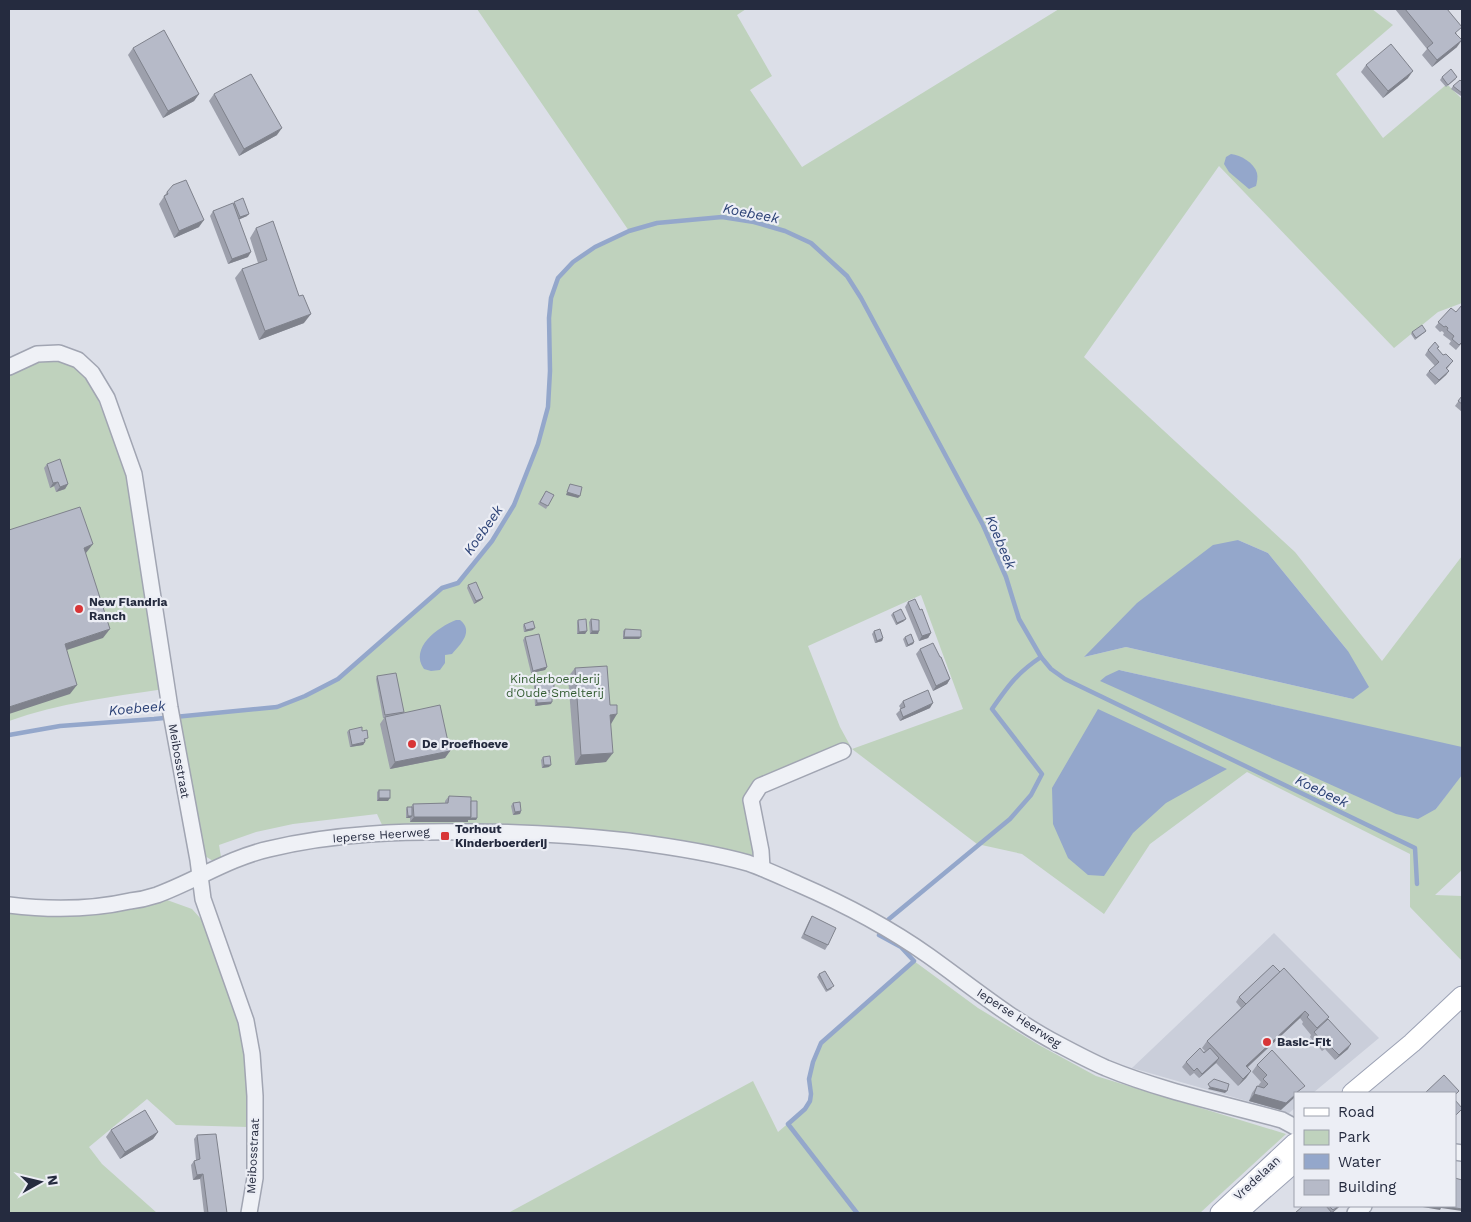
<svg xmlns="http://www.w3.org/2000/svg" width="1471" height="1222" font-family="'Work Sans',sans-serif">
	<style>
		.built { fill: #caceda }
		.green { fill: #bfd2bd; fill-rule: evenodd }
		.water { fill: #94a7cb }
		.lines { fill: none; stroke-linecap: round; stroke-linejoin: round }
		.stream { stroke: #94a7cb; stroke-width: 4.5 }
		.minor-casing { stroke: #a1a5b2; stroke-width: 18 }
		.major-casing { stroke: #9ba1b4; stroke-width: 21 }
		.minor { stroke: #eff1f6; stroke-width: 15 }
		.major { stroke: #fff; stroke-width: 19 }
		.wall { fill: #9da0ac }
		.shaded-wall { fill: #7f828c }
		.building { fill: #b6bac8; stroke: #7f828c }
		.poi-dot { fill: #d83537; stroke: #eceef5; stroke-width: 2 }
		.labels { text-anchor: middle; stroke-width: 4.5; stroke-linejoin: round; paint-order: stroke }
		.poi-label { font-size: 12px; font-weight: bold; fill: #252b3f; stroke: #eceef5; text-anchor: start }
		.park-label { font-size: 12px; fill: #335c31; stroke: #eceef5 }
		.street-label { font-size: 12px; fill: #252b3f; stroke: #eceef5 }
		.water-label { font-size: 14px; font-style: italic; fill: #2c4276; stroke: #eceef5 }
	</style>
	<rect width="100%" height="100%" fill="#dcdfe8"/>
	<path class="built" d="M1274,933l105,105 -66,55h-18v15l-6,5 -157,-45z"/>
	<g class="green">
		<path d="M477,9h269l-9,6 35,61 -22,14 52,77 257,-158h313l21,16 -57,49 47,64 64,-54 15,15v204l-24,9 -44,36 -175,-182 -135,191 211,195 87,109 80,-105v192l-343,-78 317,139 26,-36v97l-27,25 27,1v65l-52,-54v-53l-163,-82 -97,72 -46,70 -82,-60 -45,-10 -125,-95 -107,44 10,59 -3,6 -369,-31 -6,-13 -84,10 -37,8 -37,13 2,12 -8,4 -8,-5 -26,-139 98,-10 28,-11 33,-17 104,-91 16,-5 34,-42 22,-36 24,-61 10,-37 2,-36 -1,-53 2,-20 7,-20 15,-16 22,-15 34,-16zM1238,540l30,13 80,98 5,48 -227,-52 -42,10zM921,595l42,114 -111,40 -12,-22 -32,-81z"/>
		<path d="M54,356l19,9 16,12 13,33 11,19 11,35 40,225c-53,8 -105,14 -155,32v-346l27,-13z"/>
		<path d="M167,900l25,9 9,10c14,38 34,84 41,124 6,27 5,55 6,84l-72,-2 -29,-26 -58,48 13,17 55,49h-148v-301l109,-1z"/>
		<path d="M914,961l64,47 61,37 57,31 190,58 -86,79h-692l245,-132 25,51 27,-23 5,-8 1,-7 -2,-15 4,-17 8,-19z"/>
	</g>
	<g class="water">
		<path d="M1231,154c10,1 23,9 26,19 1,4 0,9 -1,13l-7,3 -20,-17 -5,-8 2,-7z"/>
		<path d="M1238,540l30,13 80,98 21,36 -16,12 -227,-52 -42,10 53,-54 76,-58z"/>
		<path d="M456,620h4c14,11 1,24 -8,34l-7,1v8l-5,7 -9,1 -7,-2c-15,-21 14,-42 32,-49z"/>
		<path d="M1119,670l343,77v28l-26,34 -18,10 -22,-5 -296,-133 6,-5z"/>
		<path d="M1098,709l129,60 -61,34 -33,30 -29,43 -16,-1 -20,-17 -15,-34 -1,-36z"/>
	</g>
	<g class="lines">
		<g class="stream">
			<path d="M9,735l51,-9 94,-7 123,-12 28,-11 33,-17 104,-91 16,-5 34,-42 22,-36 24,-61 10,-37 2,-36 -1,-53 2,-20 7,-20 15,-16 22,-15 34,-16 28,-8 65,-6 32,5 31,9 26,12 36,33 14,22 122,227 23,52 13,42 22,38 10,12 14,10 350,169 2,36"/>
			<path d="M889,919l121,-100 21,-24 11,-21 -50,-65c16,-23 25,-36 49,-52"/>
			<path d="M857,1213l-69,-89 17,-15 5,-8 1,-7 -2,-15 4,-17 8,-19 93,-82 -13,-14 -22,-12"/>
		</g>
		<g class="minor-casing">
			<g id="minor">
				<path d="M9,367l28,-13 22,-1 19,7 14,13 15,25 27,76 36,234 28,152 5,39 43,122 6,33 3,42v82l-6,35"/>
				<path d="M762,868l-1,-17 -10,-51 9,-14 83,-35"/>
				<path d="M9,905c41,5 81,5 121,-4 9,-1 18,-3 27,-6 38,-14 72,-37 112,-46 66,-16 135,-18 203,-17 52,0 104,3 156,9 39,5 81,11 120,22 17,6 34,14 50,21 46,20 90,43 131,72 42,30 83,64 129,88 15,8 32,17 48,24 56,23 118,36 176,52l13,7"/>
				<path d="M1455,1152l7,1"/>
				<path d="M1355,1213l9,-7"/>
			</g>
		</g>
		<g class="major-casing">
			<g id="major">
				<path d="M1352,1093l60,-50 50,-47"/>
				<path d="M1220,1213l75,-70"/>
				<path d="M1237,1213l58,-51"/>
			</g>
		</g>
		<use href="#minor" class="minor"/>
		<use href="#major" class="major"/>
	</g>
	<g class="wall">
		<path d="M1395,9h41l21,25v13l-25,20 -10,-12 5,-6z"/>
		<path d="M133,48l66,46 -5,7 -31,17 -35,-63z"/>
		<path d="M1366,65l42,13 -25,20 -22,-26z"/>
		<path d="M1442,77l14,2 -10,8 -6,-7z"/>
		<path d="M1462,82v13l-1,1 -10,-7 2,-3z"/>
		<path d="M214,94l63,41 -38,21 -30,-55z"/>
		<path d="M167,192l32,35 -25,11 -15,-34z"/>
		<path d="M234,202l13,14 -8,3 9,38 -20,7 -18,-48 3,-5 20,-7z"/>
		<path d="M256,228l43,68 5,27 -45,17 -24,-62 7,-9 16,-6 -8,-25z"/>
		<path d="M1451,308l11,35 -6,7 -7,-6 2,-3 -8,-6 1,-2 -2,-2 -2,1 -5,-5z"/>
		<path d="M1426,331l-2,2 -9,7 -4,-6 1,-2z"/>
		<path d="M1438,349l5,6 10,6 -6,8 2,2 -3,4 -11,10 -9,-10 3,-4 6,-5 -10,-11 3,-5z"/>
		<path d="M1462,396v16l-7,-6z"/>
		<path d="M47,464l21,20 -3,5 -9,3 -2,-6 -4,2 -6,-20z"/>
		<path d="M546,491l8,4 -8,14 -8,-5z"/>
		<path d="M468,585l13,15 -7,4 -7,-16z"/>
		<path d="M908,602l12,8 11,23 -3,5 -9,3 -14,-34z"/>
		<path d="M893,613l11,8 -8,4 -5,-10z"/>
		<path d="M591,619l7,15h-8l-1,-12z"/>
		<path d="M578,620l9,11 -2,3h-8v-12z"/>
		<path d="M524,624l9,6 -9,2 -1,-6z"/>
		<path d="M625,629l16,8 -2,2h-16v-8z"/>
		<path d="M874,631l9,7 -1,3 -7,2 -3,-9z"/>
		<path d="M525,637l22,30 -2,3 -14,3 -8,-33z"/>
		<path d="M905,637l9,5 -1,2 -7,3 -3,-8z"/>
		<path d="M920,649l20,8 10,22 -3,5 -14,7 -17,-37z"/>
		<path d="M575,668l36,55 -5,39 -31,3 -7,-88z"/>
		<path d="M377,676l27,36 46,39 -5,7 -55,11 -10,-45 4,-6h-1l-7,-39z"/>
		<path d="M535,684l19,6 -2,3h-8v2l7,9 -16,2 -1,-20z"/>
		<path d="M903,701l27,7 -30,13 -4,-7 5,-5 -2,-3z"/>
		<path d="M349,730l13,1 4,10h-1v1l-2,3 -13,2 -3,-15z"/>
		<path d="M543,757l6,10 -7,1 -1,-8z"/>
		<path d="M379,790l9,11h-11v-9z"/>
		<path d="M449,796l22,5 6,17 -1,2h-8v2h-58v-4h-4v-9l1,-2h4l2,-3 32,-1v-2z"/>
		<path d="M513,803l8,8 -1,3 -7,1 -2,-9z"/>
		<path d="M812,916l16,29 -3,5 -24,-12 8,-17z"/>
		<path d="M1273,965l55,54 20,30 -13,11 -10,-11 -3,2 -12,-14 1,-2 -9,-11 1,-2 -3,-4 -52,49 3,4 -5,7 -8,8 -22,-23 -17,15 -5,-5 -4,3 -8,-9 4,-5 19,-11 -3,-3 5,-7 34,-33 -5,-6 3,-5z"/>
		<path d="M819,974l13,15 -6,3 -9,-15z"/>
		<path d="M1272,1050l9,60 -32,-9 3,-8 5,-7h1l3,-4 -9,-10 5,-7z"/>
		<path d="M111,1130l47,2 -5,7 -33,20 -14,-22z"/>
		<path d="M197,1135l30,78h-23l-4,-34 -7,1 -2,-15 3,-4 2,-1 -2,-21z"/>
		<path d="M1303,1206h37l-8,7z"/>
	</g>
	<g class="shaded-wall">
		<path d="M1462,40l-5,7 -25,20 5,-7z"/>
		<path d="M1413,71l-5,7 -25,20 5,-7z"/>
		<path d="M199,94l-5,7 -31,17 5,-7z"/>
		<path d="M282,128l-5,7 -38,21 5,-7z"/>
		<path d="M249,214l-2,2 -9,4 2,-3z"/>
		<path d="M204,220l-5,7 -25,11 5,-7z"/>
		<path d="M251,252l-3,5 -20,7 4,-5z"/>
		<path d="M311,314l-7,9 -45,17 6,-9z"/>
		<path d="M1449,371l-3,4 -11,10 4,-5z"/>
		<path d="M58,482l-4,4 -4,2 3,-5z"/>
		<path d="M68,484l-3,5 -9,3 4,-5z"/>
		<path d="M567,492l13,4 -2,2 -12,-3z"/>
		<path d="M93,544l-7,9 -9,5 7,-10z"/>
		<path d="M483,598l-2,2 -7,4 2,-3z"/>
		<path d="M906,619l-2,2 -8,4 1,-2z"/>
		<path d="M535,628l-2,2 -9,2 2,-2z"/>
		<path d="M110,629l-7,9 -45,15 7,-9z"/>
		<path d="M587,631l-2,3h-8l2,-2z"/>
		<path d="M592,631h7l-1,3h-8z"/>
		<path d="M931,633l-3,5 -9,3 3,-5z"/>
		<path d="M624,637h17l-2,2h-16z"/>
		<path d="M883,638l-1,3 -7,2 2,-2z"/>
		<path d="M914,642l-1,2 -7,3 2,-2z"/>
		<path d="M547,667l-2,3 -14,3 2,-2z"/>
		<path d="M950,679l-3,5 -14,7 3,-5z"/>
		<path d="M77,685l-7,9 -61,20v-7z"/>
		<path d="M554,690l-2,3h-10l2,-2z"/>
		<path d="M552,702l-1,2 -16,2 2,-3z"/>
		<path d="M933,703l-3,5 -30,13 3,-4z"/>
		<path d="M617,714l-6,10 -1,-9z"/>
		<path d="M365,742l-2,3 -13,2 2,-2z"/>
		<path d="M450,751l-5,7 -55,11 5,-7z"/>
		<path d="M613,753l-7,9 -31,3 6,-10z"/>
		<path d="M544,765h7l-2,2 -7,1z"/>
		<path d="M379,798h11l-2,3h-11z"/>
		<path d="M521,811l-1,3 -7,1 2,-3z"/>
		<path d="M408,816h4l-2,2h-4z"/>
		<path d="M414,817h57l6,1 -1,2h-8v2h-58z"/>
		<path d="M1305,1011l-5,7 -59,55 5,-7z"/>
		<path d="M1351,1044l-3,5 -13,11 4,-5z"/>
		<path d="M1219,1058l-3,5 -17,15 3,-4z"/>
		<path d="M1251,1071l-5,7 -8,8 5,-7z"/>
		<path d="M1210,1087l17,4 -2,2 -17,-4z"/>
		<path d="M1254,1094l41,1v2l-14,13 -32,-9z"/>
		<path d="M158,1132l-5,7 -33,20 5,-7z"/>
		<path d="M203,1174l-3,5 -7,1 4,-5z"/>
		<path d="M1339,1206h1l-2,2 -6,5h-1z"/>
		<path d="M1417,1206h27l18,3v2l-21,-3 -1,2z"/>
	</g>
	<g class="building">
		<path d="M1405,9h42l15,18 -7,6 7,7 -25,20 -10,-12 6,-5z"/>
		<path d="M164,30l35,64 -31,17 -35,-63z"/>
		<path d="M1391,44l22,27 -25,20 -22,-26z"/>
		<path d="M1451,69l6,8 -9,8 -6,-8z"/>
		<path d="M251,74l31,54 -38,21 -30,-55z"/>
		<path d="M1460,80l2,2v11l-9,-7z"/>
		<path d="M186,180l18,40 -25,11 -15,-35 4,-2 -1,-2 6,-7z"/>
		<path d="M243,198l6,16 -9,3 -6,-15z"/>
		<path d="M233,203l18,49 -19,7 -19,-48z"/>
		<path d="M273,221l26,75 4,-1 8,19 -46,17 -23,-62 25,-9 -11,-32z"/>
		<path d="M1462,305v37l-3,3 -7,-6 2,-3 -7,-6 1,-2 -2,-2 -2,1 -6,-5 13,-14 5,4z"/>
		<path d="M1422,325l4,6 -10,7 -4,-6z"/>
		<path d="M1435,342l4,5 -2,1 6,7 3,-1 7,7 -7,7 3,3 -10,9 -10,-9 10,-9 -11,-12z"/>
		<path d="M1462,396v8l-4,-3z"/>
		<path d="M60,459l8,25 -8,3 -2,-5 -5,1 -6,-19z"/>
		<path d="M570,484l12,3 -2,9 -13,-4z"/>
		<path d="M546,491l8,4 -6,11 -8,-4z"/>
		<path d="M80,507l13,37 -9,4 26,81 -45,15 12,41 -68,22v-177z"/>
		<path d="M476,582l7,16 -7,3 -8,-16z"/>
		<path d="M915,599l5,11 2,-1 9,24 -9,3 -14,-34z"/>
		<path d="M901,609l5,10 -9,4 -4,-10z"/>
		<path d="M586,619l1,12 -8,1 -1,-12z"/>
		<path d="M591,619l8,1v11h-7z"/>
		<path d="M533,621l2,7 -9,2 -2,-6z"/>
		<path d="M625,629l16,1v7h-17z"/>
		<path d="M880,629l3,9 -6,3 -3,-10z"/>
		<path d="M539,634l8,33 -14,4 -8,-34z"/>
		<path d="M911,634l3,8 -6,3 -3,-8z"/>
		<path d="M933,643l7,14h1l9,22 -14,7 -16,-37z"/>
		<path d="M607,666l3,39h7v9l-7,1 3,38 -32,2 -6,-87z"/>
		<path d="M396,673l8,39 -19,3 -8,-39z"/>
		<path d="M535,684h19v6l-10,1v4l8,-1v8l-15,1z"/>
		<path d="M928,690l5,13 -30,14 -3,-8 5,-2 -2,-6z"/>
		<path d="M440,705l10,46 -55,11 -10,-45z"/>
		<path d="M362,727v4l5,-1 1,8 -4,1 1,3 -13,3 -3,-15z"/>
		<path d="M550,756l1,9h-7l-1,-8z"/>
		<rect x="379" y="790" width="11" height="8"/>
		<path d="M449,796l22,1v20h-57l-1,-13 35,-1z"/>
		<path d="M471,801h6v17h-7l1,-1z"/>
		<path d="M520,802l1,9 -6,1 -2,-9z"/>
		<path d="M407,807h5v9h-4z"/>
		<path d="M812,916l24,12 -8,17 -24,-11z"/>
		<path d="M1273,965l7,7 -34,32 -7,-7z"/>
		<path d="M1284,968l45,49 -12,11 -10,-11 2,-2 -4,-4 -59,55 5,5 -8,8 -36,-38z"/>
		<path d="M825,971l9,15 -7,4 -8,-16z"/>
		<path d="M1328,1019l23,25 -12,11 -11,-11 -2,2 -12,-14z"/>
		<path d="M1200,1048l4,5 6,-5 9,10 -17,16 -5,-6 -3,3 -8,-9z"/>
		<path d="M1272,1050l33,36 -9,7h-1v2l-9,8 -32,-9 3,-8 7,2 4,-4 -5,-5 4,-4 -10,-10z"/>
		<path d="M1444,1075l15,16 -4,4v-2h-30z"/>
		<path d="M1214,1079l15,5 -2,7 -17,-4 -2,-3z"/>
		<path d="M1455,1100l7,8v1l-7,7z"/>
		<path d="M145,1110l13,22 -33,20 -14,-22z"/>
		<path d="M216,1134l11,79h-19l-5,-39 -6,1 -3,-14 6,-2 -3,-24z"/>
		<path d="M1455,1178l7,2v29l-18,-3h11z"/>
		<path d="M1303,1206h23l6,7h-37z"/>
		<path d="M1329,1206h10l-6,4z"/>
	</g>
	<g class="poi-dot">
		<circle cx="79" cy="609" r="5"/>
		<circle cx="412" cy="744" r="5"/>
		<rect x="440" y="831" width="10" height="10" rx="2.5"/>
		<circle cx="1267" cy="1042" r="5"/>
	</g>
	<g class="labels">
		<g class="poi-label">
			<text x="89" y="606">New Flandria<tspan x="89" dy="14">Ranch</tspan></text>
			<text x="422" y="748">De Proefhoeve</text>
			<text x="455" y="833">Torhout<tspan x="455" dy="14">Kinderboerderij</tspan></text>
			<text x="1277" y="1046">Basic-Fit</text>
		</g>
		<g class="park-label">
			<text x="555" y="683">Kinderboerderij<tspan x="555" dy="14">d'Oude Smelterij</tspan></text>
		</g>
		<g class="street-label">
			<text transform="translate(179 761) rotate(80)" y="4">Meibosstraat</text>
			<text transform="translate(381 835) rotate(-4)" y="4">Ieperse Heerweg</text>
			<text transform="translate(1019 1018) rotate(33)" y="4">Ieperse Heerweg</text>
			<text transform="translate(253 1156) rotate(-87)" y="4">Meibosstraat</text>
			<text transform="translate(1257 1178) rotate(-43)" y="4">Vredelaan</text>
		</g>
		<g class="water-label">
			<text transform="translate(751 213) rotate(11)" y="5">Koebeek</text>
			<text transform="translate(483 530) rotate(-55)" y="5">Koebeek</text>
			<text transform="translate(1001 542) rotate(67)" y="5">Koebeek</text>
			<text transform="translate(137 708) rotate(-5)" y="5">Koebeek</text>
			<text transform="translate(1322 791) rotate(26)" y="5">Koebeek</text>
		</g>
	</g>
	<rect width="1471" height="1222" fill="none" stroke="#252b3f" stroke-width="20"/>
	<rect x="1294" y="1092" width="162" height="115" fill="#eceef5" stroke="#9ca0ac"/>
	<rect x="1304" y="1108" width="25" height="8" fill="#ffffff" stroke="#9ca0ac"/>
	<text x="1338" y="1117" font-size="15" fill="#252b3f">Road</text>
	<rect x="1304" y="1130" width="25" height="15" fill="#bfd2bd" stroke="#9ca0ac"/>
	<text x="1338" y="1142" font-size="15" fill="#252b3f">Park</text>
	<rect x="1304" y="1154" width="25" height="15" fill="#94a7cb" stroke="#9ca0ac"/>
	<text x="1338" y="1167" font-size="15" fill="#252b3f">Water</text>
	<rect x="1304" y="1180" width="25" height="15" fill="#b6bac8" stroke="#9ca0ac"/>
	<text x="1338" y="1192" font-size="15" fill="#252b3f">Building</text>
	<g transform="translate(40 1182) rotate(82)" stroke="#eceef5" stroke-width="4" paint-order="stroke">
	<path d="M0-4L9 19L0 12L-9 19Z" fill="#252b3f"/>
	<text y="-8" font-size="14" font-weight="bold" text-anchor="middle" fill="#252b3f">N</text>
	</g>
</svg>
